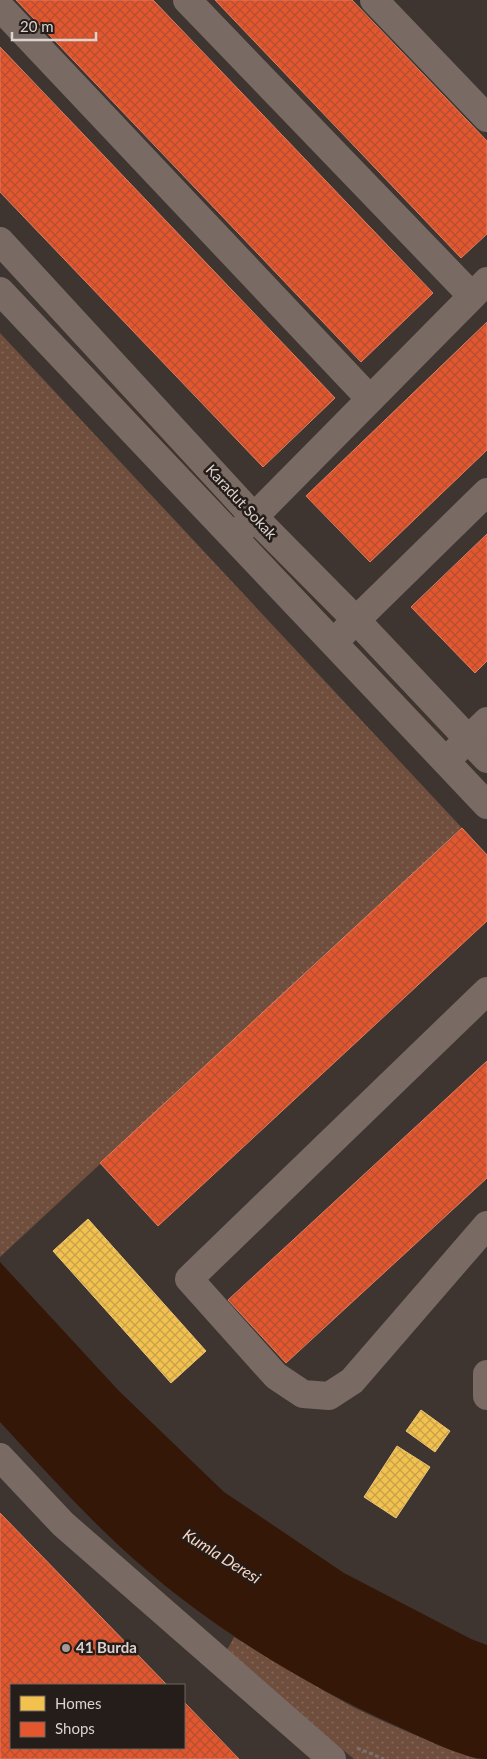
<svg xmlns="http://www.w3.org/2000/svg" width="487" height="1759" font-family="Lato,sans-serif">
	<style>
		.grass { fill: url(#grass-dots) }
		.water { fill: #341707 }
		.homes { fill: url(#homes-cross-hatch); stroke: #ecc674 }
		.shops { fill: url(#shops-cross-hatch); stroke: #e27c5e }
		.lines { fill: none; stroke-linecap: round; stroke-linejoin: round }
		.path { stroke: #7b6f69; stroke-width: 3; stroke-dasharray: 4 2.5; stroke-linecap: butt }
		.minor { stroke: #796a63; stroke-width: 28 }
		.poi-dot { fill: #a59b96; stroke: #241d19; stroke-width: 2 }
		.labels { text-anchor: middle; stroke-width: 5; stroke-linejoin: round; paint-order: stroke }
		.street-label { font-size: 15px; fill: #ddd2cd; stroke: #241d19 }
		.poi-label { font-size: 15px; font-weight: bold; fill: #ddd2cd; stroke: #241d19; text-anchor: start }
		.water-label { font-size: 16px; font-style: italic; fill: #fdd6c3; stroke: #241d19 }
	</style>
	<defs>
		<pattern id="grass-dots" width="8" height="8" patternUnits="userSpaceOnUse" patternTransform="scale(1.25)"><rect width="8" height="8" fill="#6f4e3d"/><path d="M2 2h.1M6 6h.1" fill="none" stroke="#836758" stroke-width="1.8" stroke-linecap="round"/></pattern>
		<pattern id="homes-cross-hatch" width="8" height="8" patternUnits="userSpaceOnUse" patternTransform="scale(1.25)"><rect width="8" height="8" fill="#f2c14e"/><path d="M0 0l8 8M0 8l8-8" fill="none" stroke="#c6a04a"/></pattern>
		<pattern id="shops-cross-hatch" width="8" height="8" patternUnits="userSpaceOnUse" patternTransform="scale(1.25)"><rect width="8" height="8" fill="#e4572e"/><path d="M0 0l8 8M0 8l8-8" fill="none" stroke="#b35033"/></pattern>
	</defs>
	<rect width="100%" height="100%" fill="#3e3530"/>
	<g class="grass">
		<path d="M0,333l462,495 -462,429z"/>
		<path d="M234,1637c40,24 79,48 119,70 40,20 82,36 124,52h-123l-129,-105z"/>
	</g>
	<path class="water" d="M0,1262l119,129 105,101 120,81 127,66 16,6v114c-23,0 -66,-22 -88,-32 -103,-46 -202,-108 -284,-185 -40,-38 -77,-79 -115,-120z"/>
	<g class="homes">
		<path d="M88,1219l118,132 -35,32 -118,-132z"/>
		<path d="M421,1410l29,21 -15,21 -29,-21z"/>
		<path d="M397,1446l33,21 -34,51 -32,-21z"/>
	</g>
	<g class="shops">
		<path d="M16,0h137l280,293 -72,69z"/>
		<path d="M215,0h137l135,141v93l-26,24z"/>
		<path d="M0,47l335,351 -72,69 -263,-275z"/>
		<path d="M487,322v128l-117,112 -64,-66z"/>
		<path d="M487,534v127l-12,12 -64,-66z"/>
		<path d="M462,828l25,27v66l-329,305 -58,-63z"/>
		<path d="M487,1061v117l-201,185 -58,-63z"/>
		<path d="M0,1513l167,172h-156v63h173v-46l55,57h-239z"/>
	</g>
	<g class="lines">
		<path class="path" d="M357,1748l27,11"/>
		<g class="minor">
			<path d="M187,0l285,296"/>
			<path d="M374,0l113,118"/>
			<path d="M0,7l370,392"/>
			<path d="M0,241l254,276 102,103 131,139"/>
			<path d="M0,291l487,514"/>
			<path d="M242,529l245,-248"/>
			<path d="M343,633l144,-141"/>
			<path d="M456,751l31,-30"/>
			<path d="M487,991l-298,288 87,97 27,18 26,2 23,-15 135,-156"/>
			<path d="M487,1374v22"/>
			<path d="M0,1457l63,67 269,235"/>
		</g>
	</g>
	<circle class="poi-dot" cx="66" cy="1648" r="5"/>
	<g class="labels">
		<g class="street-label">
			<text transform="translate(241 502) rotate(47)" y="5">Karadut Sokak</text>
		</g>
		<g class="poi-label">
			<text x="76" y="1653">41 Burda</text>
		</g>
		<g class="water-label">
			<text transform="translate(222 1556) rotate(32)" y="6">Kumla Deresi</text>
		</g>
	</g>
	<rect x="10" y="1684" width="175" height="65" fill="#241d19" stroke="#6e6561"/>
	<rect x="20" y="1696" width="25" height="15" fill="#f2c14e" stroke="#6e6561"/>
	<text x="55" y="1709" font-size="15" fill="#ddd2cd">Homes</text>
	<rect x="20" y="1722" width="25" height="15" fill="#e4572e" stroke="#6e6561"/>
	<text x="55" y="1734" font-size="15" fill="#ddd2cd">Shops</text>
	<path d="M12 32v8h84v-8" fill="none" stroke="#ddd2cd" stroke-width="2.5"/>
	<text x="20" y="32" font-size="15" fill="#ddd2cd" stroke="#241d19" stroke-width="4" paint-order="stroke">20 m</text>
</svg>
